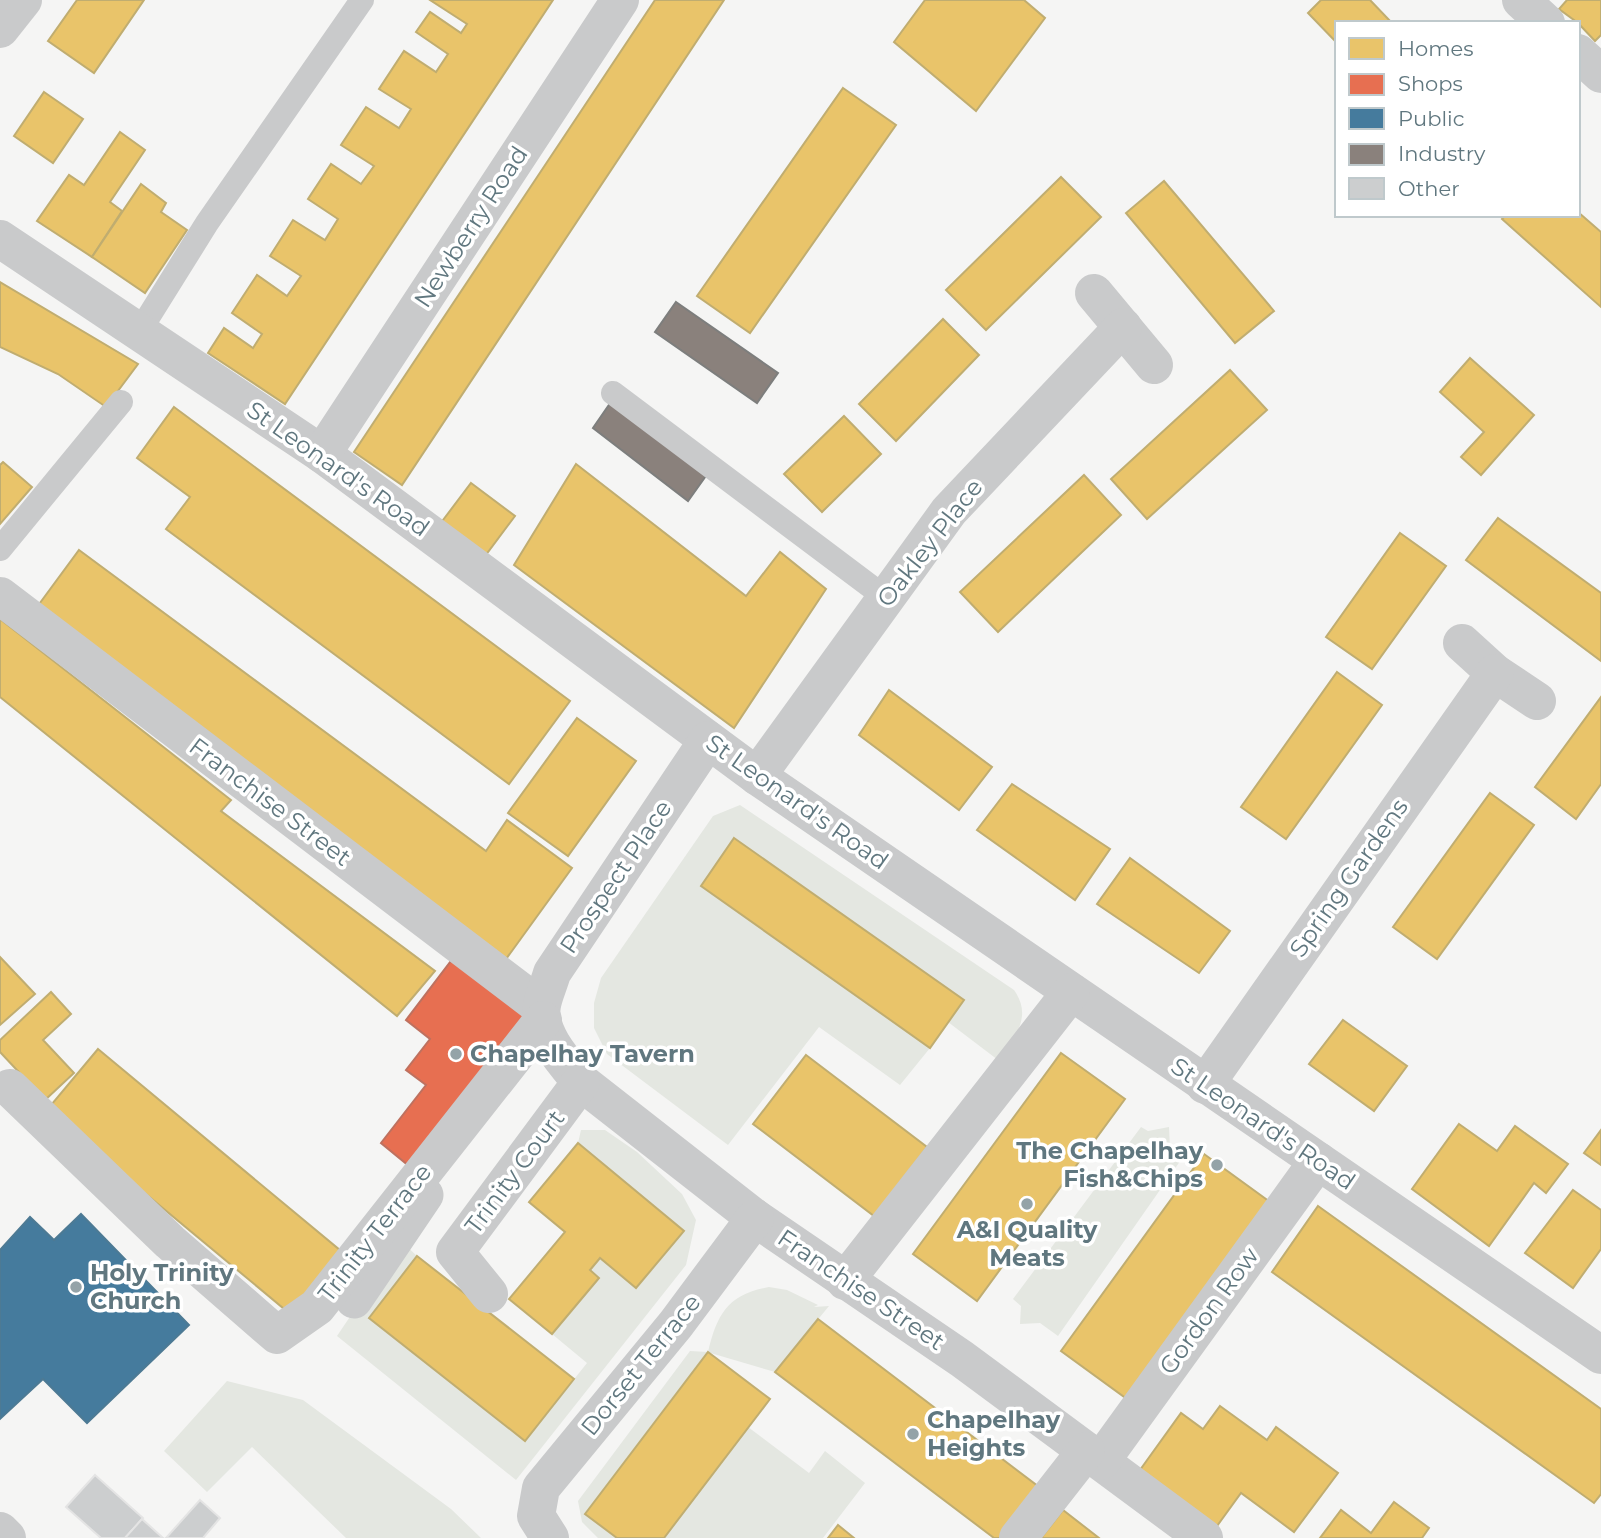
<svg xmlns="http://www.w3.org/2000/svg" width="1601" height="1538" font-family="Montserrat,sans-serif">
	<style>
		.green { fill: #e4e7e1 }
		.homes { fill: #e9c46a; stroke: #c0ad70; stroke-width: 2 }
		.shops { fill: #e76f51; stroke: #be715f; stroke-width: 2 }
		.public { fill: #457b9d; stroke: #4d7a94; stroke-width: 2 }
		.industry { fill: #8a817c; stroke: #7d7e7d; stroke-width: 2 }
		.building { fill: #cccecf; stroke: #e4e4e4; stroke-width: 2 }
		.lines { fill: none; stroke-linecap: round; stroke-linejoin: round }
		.service { stroke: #c9cacb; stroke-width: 24 }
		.pedestrian { stroke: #c9cacb; stroke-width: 37 }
		.minor { stroke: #c9cacb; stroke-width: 38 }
		.poi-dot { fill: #94a3a8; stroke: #fff; stroke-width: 2.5 }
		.labels { text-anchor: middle; stroke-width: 7; stroke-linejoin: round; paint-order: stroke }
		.street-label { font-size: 24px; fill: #60777f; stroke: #fff }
		.poi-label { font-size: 24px; font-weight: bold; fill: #60777f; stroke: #fff; text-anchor: start }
	</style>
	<rect width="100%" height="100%" fill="#f5f5f4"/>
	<g class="green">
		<path d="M740,805l274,185c19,27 1,47 -16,70l-50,-38 15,-23 -228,-160 195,209 -30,37 -81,-58 -91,118 -121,-91 -13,-26v-25l7,-25 112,-162z"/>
		<path d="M1141,1127l7,4 21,-4 1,22 13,8 -125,179 -18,-13 -20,1 1,-18 -8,-7z"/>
		<path d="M581,1130h24l32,22 45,42 14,26 -10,45 -170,215 -179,-144 64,-95 16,15 -48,62 156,123 62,-78 -35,-29 47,-56 -9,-8 10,-12 37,30 47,-57 -106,-88z"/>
		<path d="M769,1287l18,3 31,15 -4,2 15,-1 -54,66 -68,-20 -122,161 32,25h-19l-16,-16 -4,-21 112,-150 18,1c9,-38 20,-58 61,-65z"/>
		<path d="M227,1381l76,19 148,109 30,29h-135l-94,-91 -45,45 -43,-41z"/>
		<path d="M748,1427l61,46 16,-22 40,32 -42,55h-159z"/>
	</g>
	<g class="homes">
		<path d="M77,0h67l-50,73 -46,-32z"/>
		<path d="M430,0h123l-268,404 -77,-51 16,-25 29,20 9,-14 -30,-21 25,-38 30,21 14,-20 -31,-20 23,-36 32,20 13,-21 -30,-20 23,-35 30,20 13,-18 -33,-21 25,-38 33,21 12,-19 -32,-20 25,-38 32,21 12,-18 -32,-22 14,-20 31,21 6,-9z"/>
		<path d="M655,0h69l-322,485 -48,-33z"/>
		<path d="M925,0h99l21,18 -69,93 -82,-69z"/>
		<path d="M1321,0h49l22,23h-55v20l-29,-30z"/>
		<path d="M1567,0h34v35l-6,6 -17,-18 -19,-14z"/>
		<path d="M843,88l53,37 -146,208 -53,-37z"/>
		<path d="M44,92l39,27 -30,44 -39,-27z"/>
		<path d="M120,132l25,18 -35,52 12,9 -30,46 -55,-36 32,-46 15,10z"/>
		<path d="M1061,177l40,40 -115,113 -40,-40z"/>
		<path d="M1164,181l110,130 -39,32 -109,-130z"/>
		<path d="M141,184l25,19 -5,9 26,18 -42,63 -53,-36z"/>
		<path d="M1578,212l23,20v75l-99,-88 4,-4h72z"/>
		<path d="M0,282l138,82 -32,43 -48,-33 -58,-27z"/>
		<path d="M943,319l36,36 -83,86 -37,-37z"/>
		<path d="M1470,358l64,57 -53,60 -20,-18 23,-25 -44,-40z"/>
		<path d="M1230,370l37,40 -120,109 -36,-40z"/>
		<path d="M174,407l396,294 -61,83 -343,-255 24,-32 -53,-39z"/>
		<path d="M844,416l37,38 -59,58 -38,-38z"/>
		<path d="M3,462l29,25 -32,37v-59z"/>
		<path d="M576,464l170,132 34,-44 46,37 -92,139 -220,-163z"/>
		<path d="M1084,475l37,40 -123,117 -38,-40z"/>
		<path d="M471,483l44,33 -30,40 -45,-32z"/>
		<path d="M1498,518l103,75v68l-135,-101z"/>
		<path d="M1400,533l46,33 -74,103 -46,-32z"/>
		<path d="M79,550l407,301 21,-31 65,48 -71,98 -464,-359z"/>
		<path d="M0,619l231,181 -10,11 214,160 -38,45 -397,-319z"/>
		<path d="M1337,672l45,33 -96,134 -45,-32z"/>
		<path d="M889,690l103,77 -33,43 -100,-75z"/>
		<path d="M1601,697v87l-25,35 -41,-32z"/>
		<path d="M577,718l59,43 -68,95 -60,-43z"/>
		<path d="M1012,784l98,65 -35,51 -98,-70z"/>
		<path d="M1490,793l44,32 -97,134 -44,-32z"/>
		<path d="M734,838l230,162 -34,48 -229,-162z"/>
		<path d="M1130,858l100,73 -31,42 -102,-69z"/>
		<path d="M0,957l35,37 -35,31z"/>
		<path d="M51,992l20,22 -28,26 31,33 -29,27 -45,-48v-12z"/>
		<path d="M1343,1020l64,46 -33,45 -65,-47z"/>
		<path d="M98,1049l243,202 -52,62 -243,-202z"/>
		<path d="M1061,1053l64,46 -148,202 -64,-47z"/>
		<path d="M806,1055l121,92 -53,69 -121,-92z"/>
		<path d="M1459,1124l38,27 18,-25 53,38 -22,29 -12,-10 -45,63 -77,-57z"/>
		<path d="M1601,1130v35l-17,-12z"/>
		<path d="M578,1143l106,88 -48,57 -36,-30 -10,12 9,8 -47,56 -43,-35 56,-67 -36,-30z"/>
		<path d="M1204,1154l66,48 -143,197 -66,-48z"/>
		<path d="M1573,1190l28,20v39l-28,39 -48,-35z"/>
		<path d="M1318,1206l283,203v85l-7,9 -322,-231z"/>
		<path d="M417,1256l157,123 -49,62 -156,-123z"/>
		<path d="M818,1319l233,177 -33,42h-24l-219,-166z"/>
		<path d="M708,1352l62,47 -106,139h-47l-32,-24z"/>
		<path d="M1220,1406l47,34 9,-13 62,46 -44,59 -53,-39 -24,33 -77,-56 41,-57 22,16z"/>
		<path d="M1394,1502l35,26 -7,10h-102l21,-28 30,23z"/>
		<path d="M1063,1510l36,28h-58z"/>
		<path d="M838,1525l16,13h-26z"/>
	</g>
	<path class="shops" d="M454,957l72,56 -117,153 -28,-23 45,-58 -20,-15 24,-31 -24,-19z"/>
	<path class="public" d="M81,1214l108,111 -102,98 -44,-44 -43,40v-169l30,-33 24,23z"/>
	<g class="industry">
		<path d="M676,302l102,71 -21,30 -102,-71z"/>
		<path d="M611,402l97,71 -20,28 -95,-73z"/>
	</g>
	<g class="building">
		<path d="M95,1475l48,43 -18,20h-24l-35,-31z"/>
		<path d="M200,1500l20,18 -17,20h-37z"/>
		<path d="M142,1519l21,19h-38z"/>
	</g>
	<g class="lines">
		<g class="service">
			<path d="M139,332l68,-109 155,-223"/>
			<path d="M613,393l273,205"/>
			<path d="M0,549l121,-147"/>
		</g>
		<path class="pedestrian" d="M354,1300l71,-105"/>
		<g class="minor">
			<path d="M1521,0l25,23"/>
			<path d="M0,29l23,-29"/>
			<path d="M1578,53l23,21"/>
			<path d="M0,239l322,215 435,322 844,579"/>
			<path d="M1094,293l60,72"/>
			<path d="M322,454l298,-454"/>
			<path d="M0,596l541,411"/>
			<path d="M1462,643l33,30 42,28"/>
			<path d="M708,740l-156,233c-3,11 -8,21 -10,32 -5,28 23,58 39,77l174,136 207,141 242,179"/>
			<path d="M757,776l192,-265 174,-184"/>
			<path d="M1205,1085l290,-412"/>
			<path d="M10,1088l160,154 107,93 40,-28 226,-287"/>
			<path d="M845,1281l226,-289"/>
			<path d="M489,1294l-34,-42 126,-170"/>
			<path d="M1101,1461l217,-300"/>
			<path d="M0,1531l7,7"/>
			<path d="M550,1538l-14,-22 5,-28 135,-164 79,-106"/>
			<path d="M1018,1538l68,-87"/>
		</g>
	</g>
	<g class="poi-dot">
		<circle cx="456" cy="1054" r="7"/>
		<circle cx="1217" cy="1165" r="7"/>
		<circle cx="1027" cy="1204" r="7"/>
		<circle cx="76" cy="1287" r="7"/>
		<circle cx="913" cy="1434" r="7"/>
	</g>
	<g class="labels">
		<g class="street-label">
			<text transform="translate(471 227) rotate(-57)" y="8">Newberry Road</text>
			<text transform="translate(338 469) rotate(35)" y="8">St Leonard's Road</text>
			<text transform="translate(930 543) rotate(-52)" y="8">Oakley Place</text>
			<text transform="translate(270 802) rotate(37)" y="8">Franchise Street</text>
			<text transform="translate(797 802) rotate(35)" y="8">St Leonard's Road</text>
			<text transform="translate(616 877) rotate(-56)" y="8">Prospect Place</text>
			<text transform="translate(1349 878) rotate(-55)" y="8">Spring Gardens</text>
			<text transform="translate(1263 1124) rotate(34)" y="8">St Leonard's Road</text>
			<text transform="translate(515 1172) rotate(-53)" y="8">Trinity Court</text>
			<text transform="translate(375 1233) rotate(-52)" y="8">Trinity Terrace</text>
			<text transform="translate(861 1290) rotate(34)" y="8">Franchise Street</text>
			<text transform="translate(1209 1311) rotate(-54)" y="8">Gordon Row</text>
			<text transform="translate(641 1365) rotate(-51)" y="8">Dorset Terrace</text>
		</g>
		<g class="poi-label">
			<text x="470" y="1062">Chapelhay Tavern</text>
			<text x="1203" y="1159" text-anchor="end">The Chapelhay<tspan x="1203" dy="28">Fish&amp;Chips</tspan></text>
			<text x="1027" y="1238" text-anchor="middle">A&amp;I Quality<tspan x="1027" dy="28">Meats</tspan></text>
			<text x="90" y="1281">Holy Trinity<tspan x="90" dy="28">Church</tspan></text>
			<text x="927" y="1428">Chapelhay<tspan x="927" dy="28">Heights</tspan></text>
		</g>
	</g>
	<rect x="1335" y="21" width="245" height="196" fill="#ffffff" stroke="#bfc9cc" stroke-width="2"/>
	<rect x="1349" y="38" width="35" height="21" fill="#e9c46a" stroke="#bfc9cc" stroke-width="2"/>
	<text x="1398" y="56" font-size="21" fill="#60777f">Homes</text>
	<rect x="1349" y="74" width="35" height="21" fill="#e76f51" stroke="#bfc9cc" stroke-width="2"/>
	<text x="1398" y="91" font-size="21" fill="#60777f">Shops</text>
	<rect x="1349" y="108" width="35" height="21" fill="#457b9d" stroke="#bfc9cc" stroke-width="2"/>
	<text x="1398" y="126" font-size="21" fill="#60777f">Public</text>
	<rect x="1349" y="144" width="35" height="21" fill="#8a817c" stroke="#bfc9cc" stroke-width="2"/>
	<text x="1398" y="161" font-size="21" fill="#60777f">Industry</text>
	<rect x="1349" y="178" width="35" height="21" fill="#cccecf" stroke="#bfc9cc" stroke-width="2"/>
	<text x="1398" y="196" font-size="21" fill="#60777f">Other</text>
</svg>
